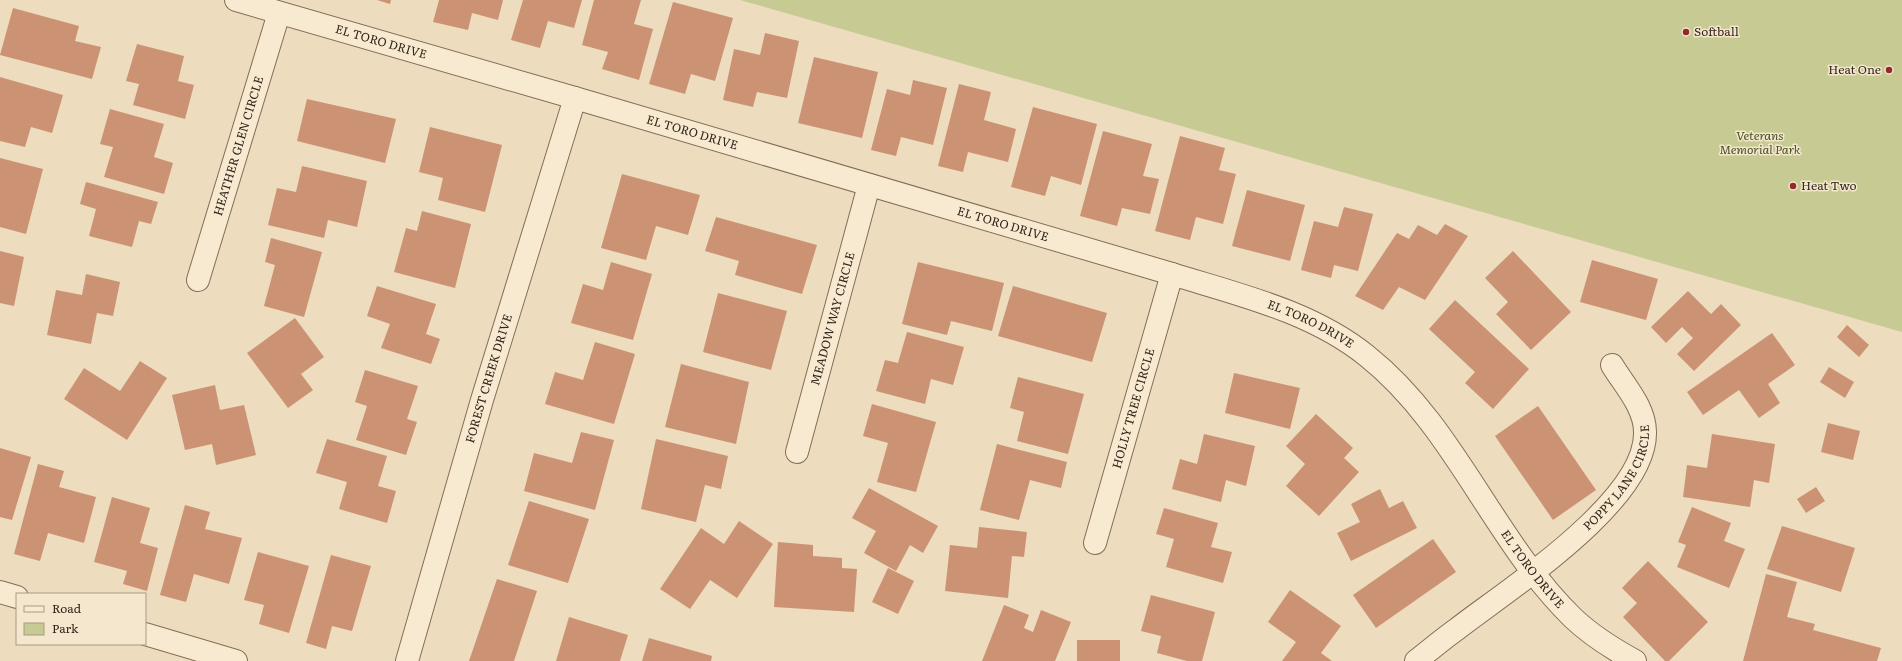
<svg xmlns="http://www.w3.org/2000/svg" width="1902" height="661" font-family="Literata,serif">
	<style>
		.green { fill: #c7ca93 }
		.building { fill: #cb9374 }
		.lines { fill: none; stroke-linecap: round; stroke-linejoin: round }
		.minor-casing { stroke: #856d57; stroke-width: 24 }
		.minor { stroke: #f8ead1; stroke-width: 22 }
		.poi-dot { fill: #93282f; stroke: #f4e7cd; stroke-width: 1.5 }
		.labels { text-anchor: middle; stroke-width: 3; stroke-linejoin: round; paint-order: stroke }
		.poi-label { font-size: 12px; fill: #34261c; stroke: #f4e7cd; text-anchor: start }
		.street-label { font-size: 12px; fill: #34261c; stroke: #f4e7cd }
		.park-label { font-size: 12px; font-style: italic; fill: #475022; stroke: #f4e7cd }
	</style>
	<rect width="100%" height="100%" fill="#eddcbe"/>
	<path class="green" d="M740,0h1162v332z"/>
	<g class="building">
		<path d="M377,0h14l-1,4z"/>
		<path d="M439,0h64l-5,20 -26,-7 -4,17 -35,-8z"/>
		<path d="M523,0h59l-8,28 -26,-7 -8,27 -29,-8z"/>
		<path d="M594,0h47l-7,24 19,5 -14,51 -37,-11 6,-17 -26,-7z"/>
		<path d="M673,2l60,16 -18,63 -24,-7 -6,20 -36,-10z"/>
		<path d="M13,8l66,18 -4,15 26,6 -9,32 -92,-24z"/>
		<path d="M765,33l34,8 -12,57 -30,-6 -4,15 -30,-7 11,-51 26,6z"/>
		<path d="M137,44l47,12 -6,25 16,4 -9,34 -52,-14 6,-21 -13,-3z"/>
		<path d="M814,57l64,15 -16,66 -64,-15z"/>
		<path d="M0,77l63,18 -11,38 -21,-6 -6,20 -25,-6z"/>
		<path d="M913,80l34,8 -14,57 -32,-8 -5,19 -25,-6 16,-61 23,6z"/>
		<path d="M959,84l32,8 -7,28 32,9 -8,33 -40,-10 -5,20 -25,-6z"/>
		<path d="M307,99l89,20 -11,44 -88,-22z"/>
		<path d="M1033,107l64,17 -16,61 -30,-9 -6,20 -34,-9z"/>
		<path d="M110,109l54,15 -10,33 19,6 -9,31 -60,-17 9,-30 -13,-3z"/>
		<path d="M430,127l72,18 -17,67 -47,-12 5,-22 -24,-6z"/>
		<path d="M1103,131l49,13 -9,32 16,3 -9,35 -28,-6 -5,18 -37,-10z"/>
		<path d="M1180,136l45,12 -6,22 17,4 -13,50 -27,-7 -6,23 -35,-9z"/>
		<path d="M0,158l43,11 -17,65 -26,-7z"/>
		<path d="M302,166l65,15 -10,46 -29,-7 -4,18 -56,-13 9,-37 19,4z"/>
		<path d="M622,174l78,21 -12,40 -32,-9 -10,34 -45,-12z"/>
		<path d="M86,182l72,20 -7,22 -12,-3 -7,26 -43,-11 7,-27 -16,-5z"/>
		<path d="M1247,190l58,15 -15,56 -58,-15z"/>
		<path d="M1344,207l29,7 -15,57 -24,-6 -3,13 -30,-8 13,-49 24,6z"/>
		<path d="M422,211l49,13 -16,64 -61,-16 12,-44 11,3z"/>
		<path d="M716,217l101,28 -15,49 -67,-19 4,-14 -34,-10z"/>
		<path d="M1445,224l23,12 -43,64 -26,-13 -16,23 -28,-14 42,-63 12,6 9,-14 19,10z"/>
		<path d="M271,238l51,14 -18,65 -40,-11 11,-41 -10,-3z"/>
		<path d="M0,251l24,6 -10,49 -14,-3z"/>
		<path d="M1513,251l58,61 -40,38 -35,-36 12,-12 -23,-24z"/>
		<path d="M1592,260l66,19 -12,41 -66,-18z"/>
		<path d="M611,262l41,12 -19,66 -62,-17 12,-39 20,6z"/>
		<path d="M918,262l86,21 -12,48 -41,-10 -4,14 -45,-11z"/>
		<path d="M86,274l34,8 -7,34 -16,-3 -6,31 -44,-9 9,-45 26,5z"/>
		<path d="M377,286l59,18 -10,30 14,5 -9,25 -50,-16 9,-24 -23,-8z"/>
		<path d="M1013,286l94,27 -15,49 -94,-26z"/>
		<path d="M1688,291l23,23 10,-10 20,21 -47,46 -17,-17 16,-16 -11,-11 -16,16 -15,-16z"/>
		<path d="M718,293l69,18 -16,59 -68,-18z"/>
		<path d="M1455,300l74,69 -36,40 -28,-26 10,-11 -46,-43z"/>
		<path d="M295,318l29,39 -23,17 12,16 -25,18 -41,-55z"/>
		<path d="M1847,325l22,20 -10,12 -22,-20z"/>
		<path d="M907,332l57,15 -11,38 -22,-6 -6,25 -49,-13 9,-31 13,3z"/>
		<path d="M1772,333l23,32 -27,19 12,19 -21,15 -20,-28 -36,25 -16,-23z"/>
		<path d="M595,342l40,12 -21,70 -69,-20 10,-32 28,8z"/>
		<path d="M140,361l27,17 -40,62 -63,-41 20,-31 36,23z"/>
		<path d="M681,364l68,18 -13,62 -71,-17z"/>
		<path d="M1829,367l25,15 -9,16 -25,-16z"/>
		<path d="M365,370l53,16 -11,33 10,3 -11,33 -50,-15 11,-34 -12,-4z"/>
		<path d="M1234,373l66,15 -10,41 -65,-16z"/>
		<path d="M1018,377l66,17 -16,60 -51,-13 7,-29 -14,-4z"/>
		<path d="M215,385l5,25 24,-5 12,50 -40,10 -4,-21 -27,6 -13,-55z"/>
		<path d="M872,404l64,18 -20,70 -39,-10 11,-39 -25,-7z"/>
		<path d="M1538,406l58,84 -43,30 -58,-84z"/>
		<path d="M1316,414l37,34 -9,10 15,14 -40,44 -33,-30 19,-22 -19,-18z"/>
		<path d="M1828,423l32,8 -7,29 -32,-8z"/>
		<path d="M581,432l33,8 -19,70 -71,-19 10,-38 38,10z"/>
		<path d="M1204,434l51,12 -9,40 -20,-6 -5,22 -49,-13 8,-30 17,5z"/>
		<path d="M1712,434l63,10 -6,39 -15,-3 -4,27 -67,-10 4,-32 20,3z"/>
		<path d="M327,439l60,17 -9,30 18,5 -9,32 -48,-14 8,-27 -31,-9z"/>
		<path d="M656,439l72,17 -7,33 -16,-4 -9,37 -55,-13z"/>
		<path d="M997,444l70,18 -6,26 -31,-8 -11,40 -39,-10z"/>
		<path d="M0,448l31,9 -19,63 -12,-3z"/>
		<path d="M38,464l26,7 -5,16 37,10 -12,46 -36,-10 -8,28 -26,-7z"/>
		<path d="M1816,487l9,14 -19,12 -9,-14z"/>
		<path d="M869,488l69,38 -15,27 -13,-8 -14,26 -32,-18 12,-22 -24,-13z"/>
		<path d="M1380,489l9,19 14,-7 14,27 -66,33 -14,-28 23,-11 -9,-18z"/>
		<path d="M112,497l38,11 -10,35 18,5 -11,43 -24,-7 4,-13 -33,-9z"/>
		<path d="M529,501l60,18 -21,64 -60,-18z"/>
		<path d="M185,505l25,7 -5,17 37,9 -13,46 -35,-10 -8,28 -26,-7z"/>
		<path d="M1692,507l39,16 -7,18 21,8 -16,39 -52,-21 9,-22 -8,-3z"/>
		<path d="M1164,508l54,15 -7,24 21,5 -9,31 -57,-16 8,-28 -18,-5z"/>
		<path d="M739,521l34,23 -36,54 -27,-18 -20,29 -30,-20 41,-61 23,16z"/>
		<path d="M1782,526l73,22 -14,44 -74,-23z"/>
		<path d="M979,527l48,5 -3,25 -12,-1 -4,42 -63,-7 5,-46 27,3z"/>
		<path d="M1433,539l23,33 -80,56 -23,-33z"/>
		<path d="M778,542l35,3v11l29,2v10l15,1 -3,43 -80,-5z"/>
		<path d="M258,552l51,14 -20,67 -30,-9 5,-19 -20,-5z"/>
		<path d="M331,555l40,11 -19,65 -20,-5 -6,23 -20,-6z"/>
		<path d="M1648,561l60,61 -39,39h-4l-42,-44 14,-14 -15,-15z"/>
		<path d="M888,568l26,13 -16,33 -26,-12z"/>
		<path d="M1766,574l31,8 -10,35 28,7 -2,6 68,18 -4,13h-134z"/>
		<path d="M497,579l40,12 -23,70h-45z"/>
		<path d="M1290,590l51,36 -20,27 11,8h-50l14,-19 -28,-20z"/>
		<path d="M1151,595l64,17 -13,49h-15l-30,-8 4,-17 -20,-5z"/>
		<path d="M1004,605l25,10 -5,13 9,4 8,-22 30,12 -16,39h-73z"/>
		<path d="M569,617l59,18 -8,26h-64z"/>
		<path d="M649,638l63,18 -1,5h-69z"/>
		<rect x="1077" y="640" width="43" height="21"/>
	</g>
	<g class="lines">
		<g class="minor-casing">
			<g id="minor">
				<path id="s1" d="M236,0l339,98 597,176c67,21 139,37 195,82 88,70 126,184 206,262 18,17 40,31 62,43"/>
				<path id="s2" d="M198,280l81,-267"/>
				<path id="s3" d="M797,452l72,-267"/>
				<path id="s4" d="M1095,543l77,-269"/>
				<path d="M0,592l17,5"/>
				<path d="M145,634l91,27"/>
				<path id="s5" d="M407,661l75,-261 93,-302"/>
				<path id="s6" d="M1416,661c14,-11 27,-22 41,-32 50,-39 190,-128 188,-197 0,-25 -21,-47 -33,-67"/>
			</g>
		</g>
		<use href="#minor" class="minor"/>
	</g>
	<g class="poi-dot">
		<circle cx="1686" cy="32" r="4"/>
		<circle cx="1889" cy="70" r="4"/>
		<circle cx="1793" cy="186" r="4"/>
	</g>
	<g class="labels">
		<g class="poi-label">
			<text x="1694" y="36">Softball</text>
			<text x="1881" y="74" text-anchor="end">Heat One</text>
			<text x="1801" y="190">Heat Two</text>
		</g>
		<g class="street-label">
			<text dy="4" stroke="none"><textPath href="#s1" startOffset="151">EL TORO DRIVE</textPath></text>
			<text dy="4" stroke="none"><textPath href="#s1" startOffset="475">EL TORO DRIVE</textPath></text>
			<text dy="4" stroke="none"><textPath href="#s2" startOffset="140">HEATHER GLEN CIRCLE</textPath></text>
			<text dy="4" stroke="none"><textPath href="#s1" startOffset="799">EL TORO DRIVE</textPath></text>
			<text dy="4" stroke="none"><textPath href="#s3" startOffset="138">MEADOW WAY CIRCLE</textPath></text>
			<text dy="4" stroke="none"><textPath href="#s1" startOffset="1123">EL TORO DRIVE</textPath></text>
			<text dy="4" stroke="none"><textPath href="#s5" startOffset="294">FOREST CREEK DRIVE</textPath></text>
			<text dy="4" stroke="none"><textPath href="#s4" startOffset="140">HOLLY TREE CIRCLE</textPath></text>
			<text dy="4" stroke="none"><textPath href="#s6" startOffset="277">POPPY LANE CIRCLE</textPath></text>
			<text dy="4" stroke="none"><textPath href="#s1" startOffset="1459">EL TORO DRIVE</textPath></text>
		</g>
		<g class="park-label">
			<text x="1760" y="140">Veterans<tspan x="1760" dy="14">Memorial Park</tspan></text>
		</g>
	</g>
	<rect x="16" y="593" width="130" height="52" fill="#f4e7cd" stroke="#a79a86"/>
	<rect x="24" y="606" width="20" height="6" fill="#f8ead1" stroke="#a79a86"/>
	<text x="52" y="613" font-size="12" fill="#34261c">Road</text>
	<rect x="24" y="623" width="20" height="12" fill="#c7ca93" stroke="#a79a86"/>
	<text x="52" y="633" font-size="12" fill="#34261c">Park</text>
</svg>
